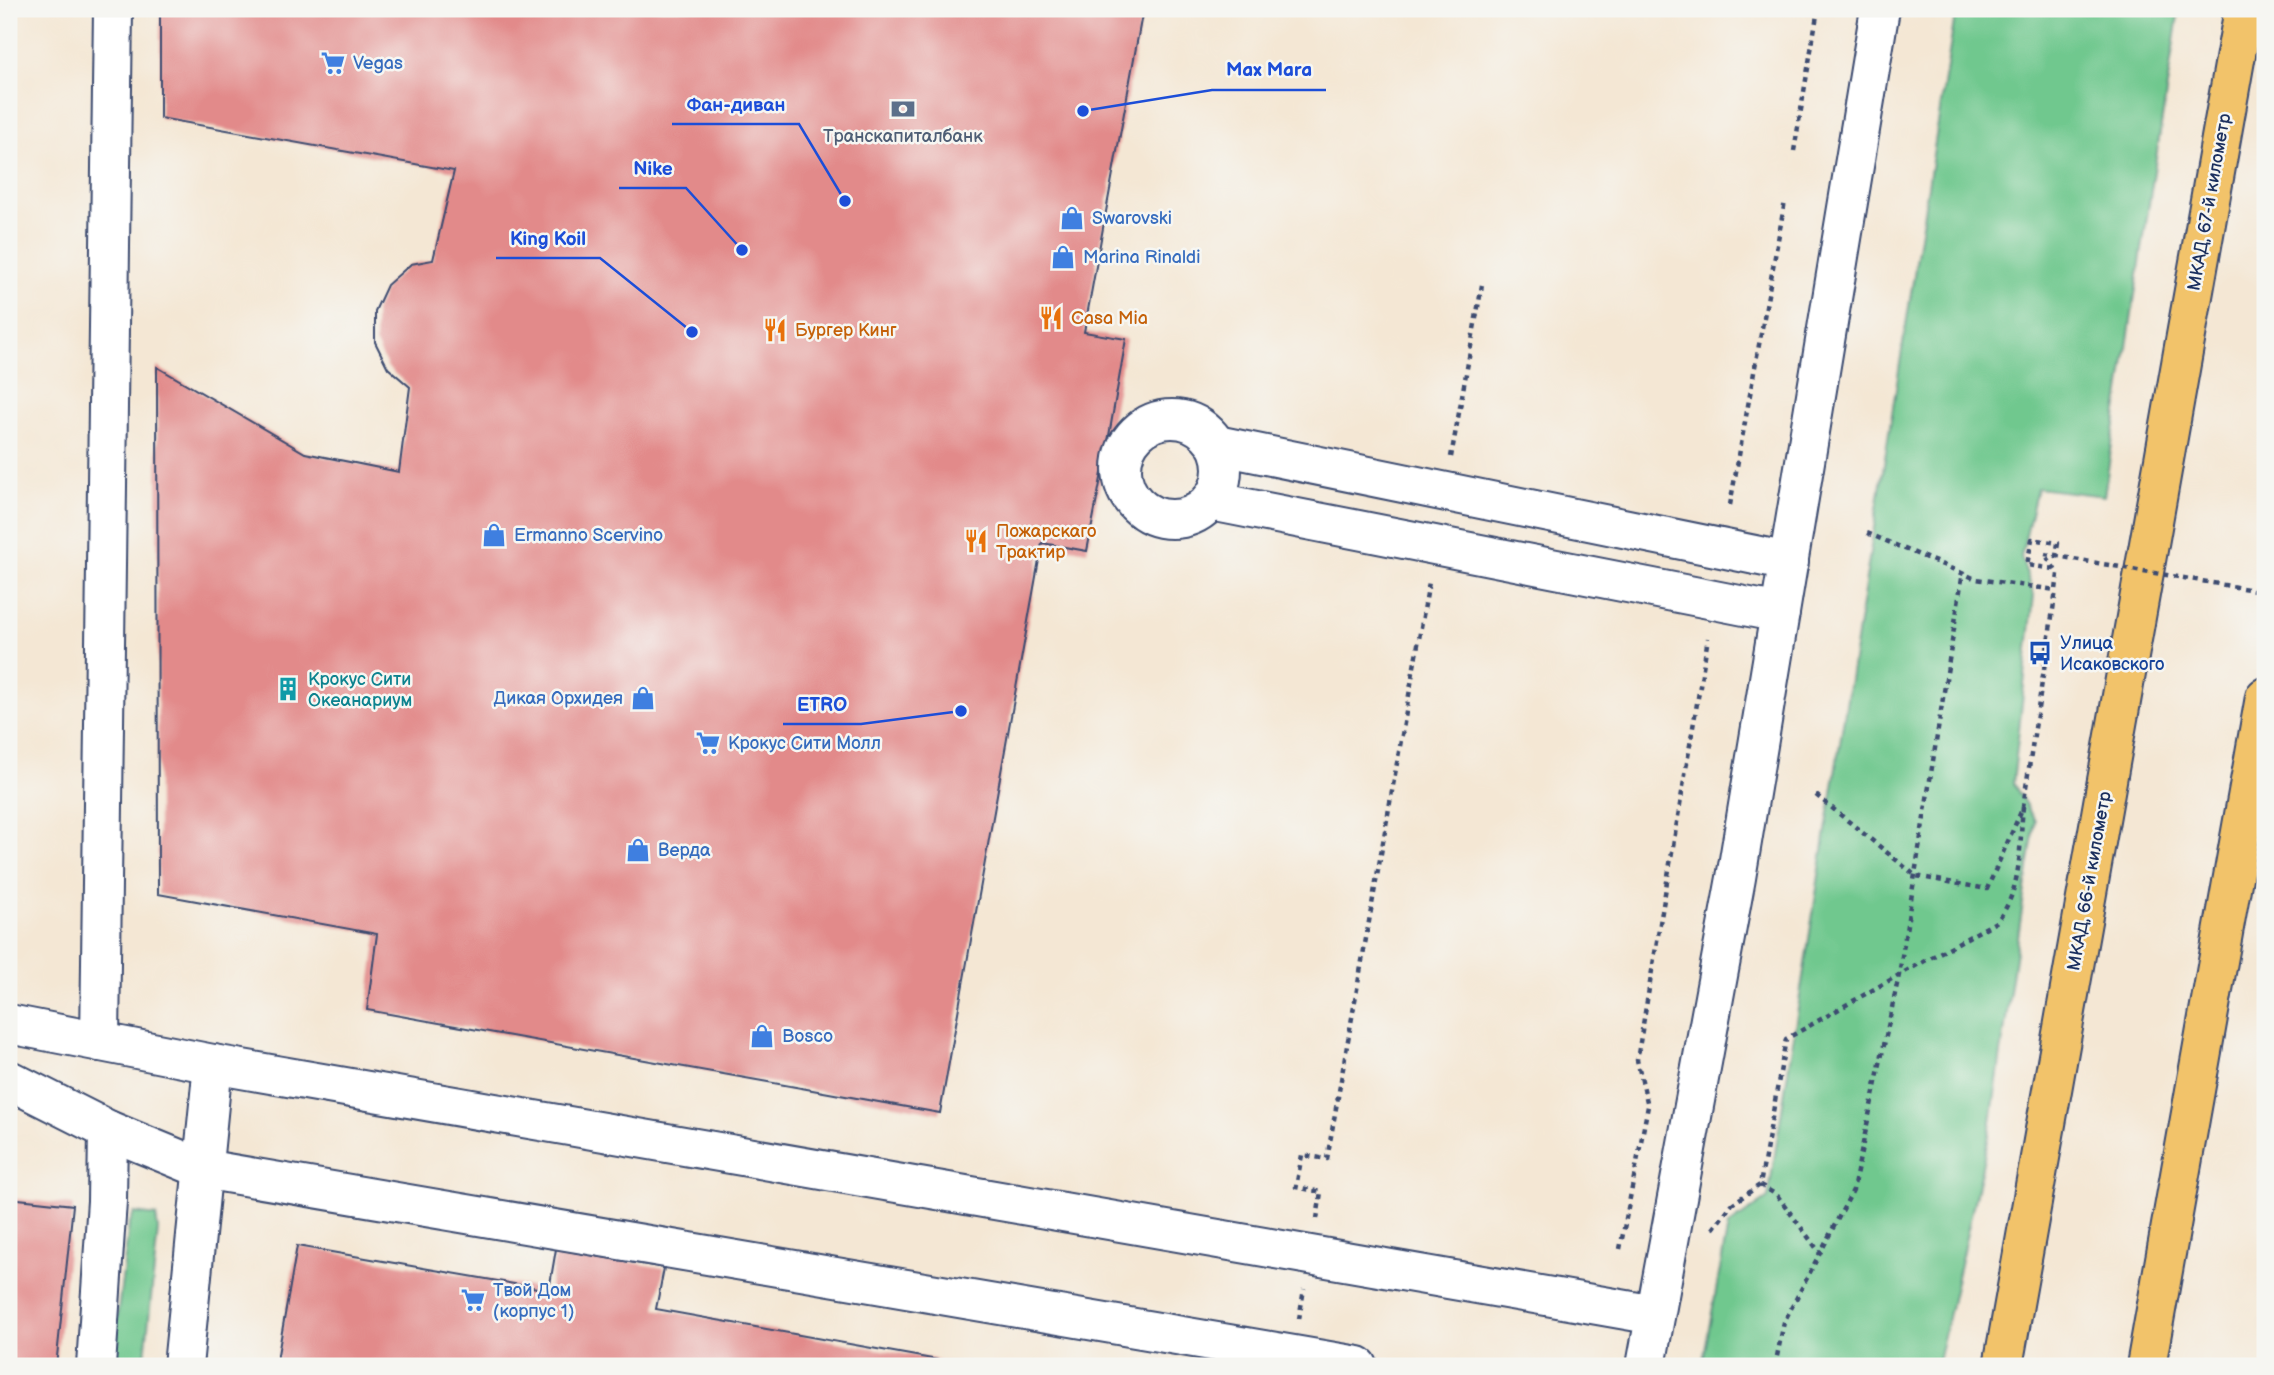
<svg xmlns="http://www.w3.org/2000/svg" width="2274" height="1375" font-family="'Balsamiq Sans',sans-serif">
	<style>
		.green { fill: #6fc88e; stroke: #457c76; stroke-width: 2 }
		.building { fill: #e28a8a }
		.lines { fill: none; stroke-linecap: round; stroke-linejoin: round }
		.minor-casing { stroke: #3c4b70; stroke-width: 42 }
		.highway-casing { stroke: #3c4b70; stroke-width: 42 }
		.path { stroke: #3c4b70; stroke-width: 4.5; stroke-dasharray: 5 5; stroke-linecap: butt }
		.minor { stroke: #fff; stroke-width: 38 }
		.highway { stroke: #f2c36a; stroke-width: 38 }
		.path-bridge { stroke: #3c4b70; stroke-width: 4.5; stroke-dasharray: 5 5; stroke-linecap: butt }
		.labels { text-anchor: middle; stroke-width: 5; stroke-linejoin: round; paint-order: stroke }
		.shop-label { font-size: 18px; fill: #366cbe; stroke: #f6f6f2; text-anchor: start }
		.service-label { font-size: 18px; fill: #4e5e75; stroke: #f6f6f2 }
		.street-label { font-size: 18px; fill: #1b2f5e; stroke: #f6f6f2 }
		.food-label { font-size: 18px; fill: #c56008; stroke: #f6f6f2; text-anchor: start }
		.transit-label { font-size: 18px; fill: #164399; stroke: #f6f6f2; text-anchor: start }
		.culture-label { font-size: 18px; fill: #0d838f; stroke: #f6f6f2; text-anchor: start }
		.leader { fill: none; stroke: #1d4ed8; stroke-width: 2.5 }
		.callout-dot { fill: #1d4ed8; stroke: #f6f6f2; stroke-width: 2.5 }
		.callout-label { font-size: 19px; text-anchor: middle; font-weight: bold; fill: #1d4ed8; stroke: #f6f6f2; stroke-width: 5; stroke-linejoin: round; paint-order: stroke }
	</style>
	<rect width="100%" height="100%" fill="#f6f6f2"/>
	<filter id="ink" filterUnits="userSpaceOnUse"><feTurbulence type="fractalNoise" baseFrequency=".0143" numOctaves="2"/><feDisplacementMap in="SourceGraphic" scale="14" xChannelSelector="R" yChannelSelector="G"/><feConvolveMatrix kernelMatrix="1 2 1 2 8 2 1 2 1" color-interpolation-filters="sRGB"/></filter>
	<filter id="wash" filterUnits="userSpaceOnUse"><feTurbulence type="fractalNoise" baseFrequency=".00686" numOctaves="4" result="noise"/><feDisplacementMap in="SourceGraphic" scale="28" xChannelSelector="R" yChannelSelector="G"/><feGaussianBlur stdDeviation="1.57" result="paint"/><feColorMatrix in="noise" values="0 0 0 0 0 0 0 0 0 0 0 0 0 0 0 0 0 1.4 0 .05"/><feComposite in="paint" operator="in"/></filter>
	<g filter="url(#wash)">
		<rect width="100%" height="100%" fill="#f4e7d4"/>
		<g class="green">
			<path d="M1956,9h223l-75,487 -67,-8 -16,69 13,38 -21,188 22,38 -46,314 -52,231h-235l26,-140 40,-28z"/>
			<path d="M134,1213l22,3 2,14 -14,136h-33l18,-141z"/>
		</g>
		<g id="blocks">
			<g class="building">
				<path d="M160,9h983l-59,323 42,7 -19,108 -20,104 -45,-8 -102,570 -573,-103 10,-76 -219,-40 -1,-527 148,86 94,19 11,-85 -22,-19 -13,-26v-31l12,-26 24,-21 22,-4 21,-89 -294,-53z"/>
				<path d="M9,1198l64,7 -17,161h-47z"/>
				<path d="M297,1246l252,44 7,-41 108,19 -8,41 315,57h-695z"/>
			</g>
		</g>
	</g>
	<g filter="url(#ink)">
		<use href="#blocks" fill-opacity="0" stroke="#3c4b70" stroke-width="2"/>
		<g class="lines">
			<g class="minor-casing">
				<g id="minor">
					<circle cx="1172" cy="469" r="50"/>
					<path d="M1217,445l572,117"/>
					<path d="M1211,501l569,112"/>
					<path d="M9,1024l204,40 1442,251"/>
					<path d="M100,1042l13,-1033"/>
					<path d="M9,1080l99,50 95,39 1155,197"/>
					<path d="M96,1366l11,-165 1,-71"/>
					<path d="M183,1366l30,-302"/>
					<path d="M1646,1366l90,-488 144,-869"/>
				</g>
			</g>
			<g class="highway-casing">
				<g id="highway">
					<path d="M2003,1366l241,-1357"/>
					<path d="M2146,1366l119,-669"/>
				</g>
			</g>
			<g class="path">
				<path d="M1794,151l24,-142"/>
				<path d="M1451,457l31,-172"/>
				<path d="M1730,505l55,-304"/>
				<path d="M1867,533l109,46 80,11 2,-16 -13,-20"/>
				<path d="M2054,569l-27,-4 5,-26 26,4 -2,13"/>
				<path d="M1816,795l100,81 71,13 36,-82 33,-217"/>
				<path d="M1760,1185l17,10 43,58"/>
				<path d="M1317,1219l4,-27 -25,-5 6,-32 25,4 102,-577"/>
				<path d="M1713,1229l19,-25 28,-19 26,-146 113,-64 64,-403"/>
				<path d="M1620,1249l28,-143 -11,-46 71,-422"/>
				<path d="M1299,1319l5,-30"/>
				<path d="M1775,1366l9,-44 69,-132 46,-215 97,-53c27,-31 23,-76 27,-115"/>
			</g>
			<use href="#minor" class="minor"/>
			<use href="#highway" class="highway"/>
			<path class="path-bridge" d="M2045,554l220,38"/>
		</g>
	</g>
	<defs>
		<g id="supermarket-bare" transform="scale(1.89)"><path d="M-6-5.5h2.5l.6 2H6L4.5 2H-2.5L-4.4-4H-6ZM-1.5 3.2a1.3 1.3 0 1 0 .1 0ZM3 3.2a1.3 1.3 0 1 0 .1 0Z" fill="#3f7fe0" stroke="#f6f6f2" stroke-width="2.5" paint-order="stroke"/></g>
		<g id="bank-bare" transform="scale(1.89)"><path d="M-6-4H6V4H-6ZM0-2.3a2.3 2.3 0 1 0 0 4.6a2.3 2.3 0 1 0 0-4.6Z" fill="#5c6f8a" stroke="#f6f6f2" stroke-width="2.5" paint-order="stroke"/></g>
		<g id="shop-bare" transform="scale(1.89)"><path d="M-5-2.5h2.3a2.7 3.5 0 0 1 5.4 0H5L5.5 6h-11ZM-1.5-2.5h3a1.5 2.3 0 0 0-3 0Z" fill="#3f7fe0" stroke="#f6f6f2" stroke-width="2.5" paint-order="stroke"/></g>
		<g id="restaurant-bare" transform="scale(1.89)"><path d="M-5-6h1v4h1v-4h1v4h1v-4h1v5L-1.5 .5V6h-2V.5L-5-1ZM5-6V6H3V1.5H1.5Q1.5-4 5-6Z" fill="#e8710a" stroke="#f6f6f2" stroke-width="2.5" paint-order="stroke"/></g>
		<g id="bus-bare" transform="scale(1.89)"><path d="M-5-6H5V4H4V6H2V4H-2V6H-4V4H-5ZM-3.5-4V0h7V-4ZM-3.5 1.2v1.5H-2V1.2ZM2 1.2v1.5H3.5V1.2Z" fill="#1a4fb4" stroke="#f6f6f2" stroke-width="2.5" paint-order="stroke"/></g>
		<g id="building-bare" transform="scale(1.89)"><path d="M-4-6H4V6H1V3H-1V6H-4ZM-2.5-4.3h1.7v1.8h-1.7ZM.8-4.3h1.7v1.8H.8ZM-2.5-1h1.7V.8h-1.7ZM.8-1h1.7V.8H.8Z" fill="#0f9aa8" stroke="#f6f6f2" stroke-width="2.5" paint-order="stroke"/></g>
	</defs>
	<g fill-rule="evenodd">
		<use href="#supermarket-bare" x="333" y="63"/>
		<use href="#bank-bare" x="903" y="109"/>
		<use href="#shop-bare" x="1072" y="218"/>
		<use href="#shop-bare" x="1063" y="257"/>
		<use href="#restaurant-bare" x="1051" y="318"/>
		<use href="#restaurant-bare" x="775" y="330"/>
		<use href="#shop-bare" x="494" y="535"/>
		<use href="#restaurant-bare" x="976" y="541"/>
		<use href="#bus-bare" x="2040" y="653"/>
		<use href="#building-bare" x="288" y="689"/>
		<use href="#shop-bare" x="643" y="698"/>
		<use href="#supermarket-bare" x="708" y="743"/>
		<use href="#shop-bare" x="638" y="850"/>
		<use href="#shop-bare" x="762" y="1036"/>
		<use href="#supermarket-bare" x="473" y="1300"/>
	</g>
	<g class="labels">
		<g class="shop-label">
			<text x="353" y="69">Vegas</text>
			<text x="1092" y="224">Swarovski</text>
			<text x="1083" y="263">Marina Rinaldi</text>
			<text x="514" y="541">Ermanno Scervino</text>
			<text x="623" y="704" text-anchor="end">Дикая Орхидея</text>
			<text x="728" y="749">Крокус Сити Молл</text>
			<text x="658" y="856">Верда</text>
			<text x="782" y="1042">Bosco</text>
			<text x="493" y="1296">Твой Дом<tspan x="493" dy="21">(корпус 1)</tspan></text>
		</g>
		<g class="service-label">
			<text x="903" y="142">Транскапиталбанк</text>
		</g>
		<g class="street-label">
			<text transform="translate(2209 202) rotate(-80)" y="6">МКАД, 67-й километр</text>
			<text transform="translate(2089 881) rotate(-80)" y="6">МКАД, 66-й километр</text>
		</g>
		<g class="food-label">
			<text x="1071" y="324">Casa Mia</text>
			<text x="795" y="336">Бургер Кинг</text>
			<text x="996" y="537">Пожарскаго<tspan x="996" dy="21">Трактир</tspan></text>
		</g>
		<g class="transit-label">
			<text x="2060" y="649">Улица<tspan x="2060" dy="21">Исаковского</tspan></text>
		</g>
		<g class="culture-label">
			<text x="308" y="685">Крокус Сити<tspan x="308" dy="21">Океанариум</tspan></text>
		</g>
	</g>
	<path class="leader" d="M1083 111L1212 90H1326M845 201L799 124H672M742 250L686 188H619M692 332L600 258H496M961 711L861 724H783"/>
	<g class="callout-dot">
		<circle cx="1083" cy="111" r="7"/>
		<circle cx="845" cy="201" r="7"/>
		<circle cx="742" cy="250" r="7"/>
		<circle cx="692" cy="332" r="7"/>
		<circle cx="961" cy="711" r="7"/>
	</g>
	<g class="callout-label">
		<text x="1269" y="76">Max Mara</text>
		<text x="736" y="111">Фан-диван</text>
		<text x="653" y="175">Nike</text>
		<text x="548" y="245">King Koil</text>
		<text x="822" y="711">ETRO</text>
	</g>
	<rect width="2274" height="1375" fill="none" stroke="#f6f6f2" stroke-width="35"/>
</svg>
